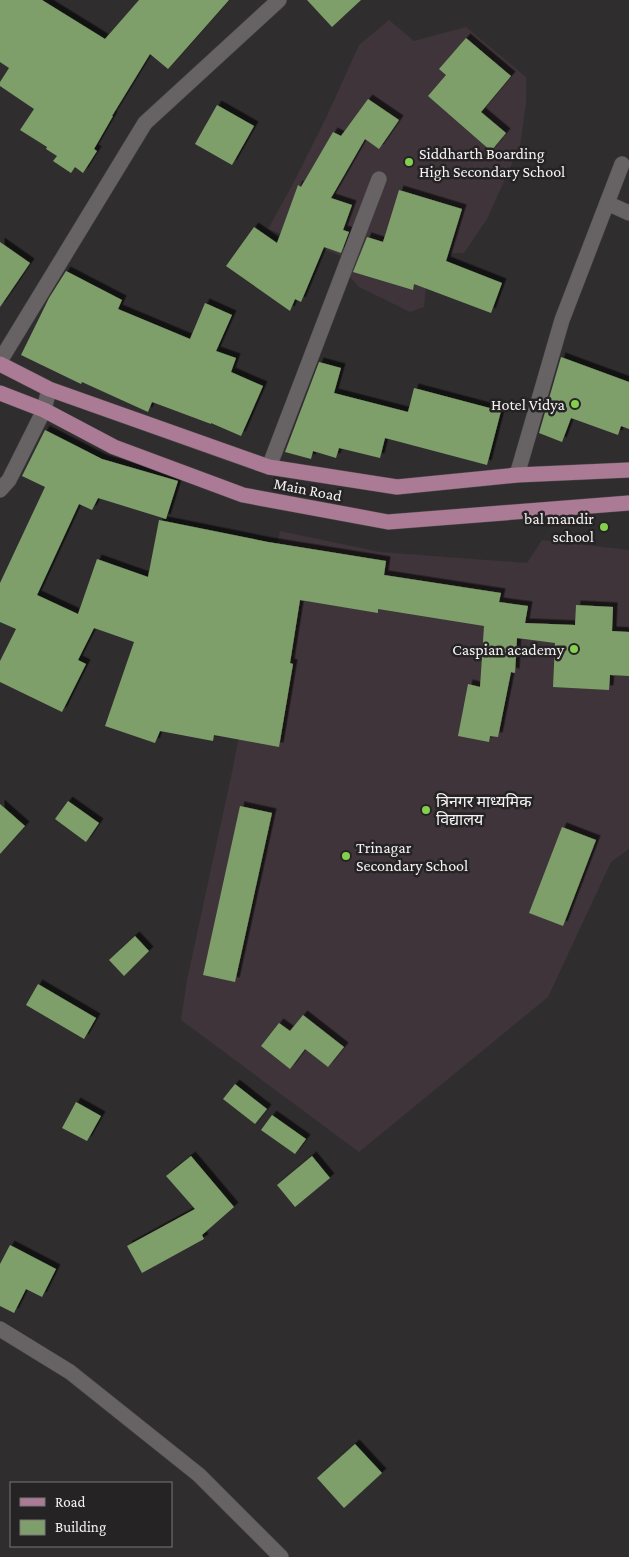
<svg xmlns="http://www.w3.org/2000/svg" width="629" height="1557" font-family="'Crimson Pro','Noto Sans Devanagari',serif">
	<style>
		.built { fill: #3e3439 }
		.building { fill: #7e9e6b; filter: url(#shadow) }
		.lines { fill: none; stroke-linecap: round; stroke-linejoin: round }
		.minor-casing { stroke: #4d4a4c; stroke-width: 16 }
		.major-casing { stroke: #4d4a4c; stroke-width: 16 }
		.minor { stroke: #676365; stroke-width: 15 }
		.major { stroke: #ab7a94; stroke-width: 15 }
		.poi-dot { fill: #84d04e; stroke: #262325; stroke-width: 2 }
		.labels { text-anchor: middle; stroke-width: 5; stroke-linejoin: round; paint-order: stroke }
		.poi-label { font-size: 16px; fill: #f5f3f4; stroke: #262325; text-anchor: start }
		.street-label { font-size: 16px; fill: #f5f3f4; stroke: #262325 }
	</style>
	<defs>
		<filter id="shadow"><feDropShadow dx="4.5" dy="-4.5" stdDeviation="0" flood-color="#0009"/></filter>
	</defs>
	<rect width="100%" height="100%" fill="#302d2f"/>
	<g class="built">
		<path d="M389,20l25,21 52,-14 60,50v26l-6,43 -33,73 -23,34 -35,1 -5,53 -14,5 -51,-25 -13,-14 -5,-17 -73,-27 28,-51 30,-60 33,-73z"/>
		<path d="M280,531l100,21 147,11 15,-23 87,10v299l-18,13 -63,135 -189,155 -178,-132 6,-40 45,-208z"/>
	</g>
	<g class="building">
		<path d="M0,0h42l63,39 34,-39h90l-61,69 -18,-15 -38,62h1l-19,33 3,2 -14,22 -8,-6 -4,6 -18,-12 4,-5 -11,-7 1,-2 -27,-17 14,-21 -34,-23v-4l9,-14 -9,-6z"/>
		<path d="M307,0h54l-29,27z"/>
		<path d="M466,38l45,38 -30,36 25,21 -15,18 -63,-55 18,-21 -7,-6z"/>
		<path d="M368,99l31,21 -20,29 -14,-10 -34,59 21,7 -9,25 6,2 -8,21 -17,-6 -23,55 -6,-3 -5,12 -64,-45 28,-39 23,16 21,-58 3,2 32,-55 8,4z"/>
		<path d="M217,105l37,21 -22,39 -37,-21z"/>
		<path d="M399,190l63,19 -16,52 56,22 -11,30 -77,-29 -1,6 -60,-18 14,-35 16,5z"/>
		<path d="M0,242l30,21 -30,44z"/>
		<path d="M66,271l56,29 -4,9 72,30 15,-36 27,12 -16,36 20,7 -5,14 32,14 -22,50 -30,-13v1l-59,-22 -4,10 -66,-30 -1,2 -60,-29 28,-57z"/>
		<path d="M561,357l68,25v47l-8,-3 -3,9 -47,-17 -9,24 -23,-9z"/>
		<path d="M319,362l22,6 -7,25 74,19 6,-24 87,23 -14,54 -102,-27 -5,20 -41,-10 -3,10 -23,-7 -2,8 -26,-7z"/>
		<path d="M45,430l57,29 76,22 -12,38 -68,-21 -6,12 -13,-6 -42,91 41,19 19,-55 51,18 11,-57 109,22 118,19 -2,14 117,18 -2,9 29,4 -3,17 50,2 1,-20 37,2 -1,24 17,1v44l-19,-1 -1,15 -56,-3 2,-44 -38,-5 -2,35 -4,-1 -13,65 -8,-1 -1,6 -31,-6 10,-52 12,3 4,-61 -106,-17v4l-78,-13 -10,63 3,1 -14,83 -65,-12 -1,6 -53,-10 -5,12 -50,-17 29,-84 -40,-14 -16,32 8,4 -24,48 -62,-30v-21l16,-32 -16,-7v-39l45,-96 -23,-11z"/>
		<path d="M68,801l31,22 -13,19 -31,-23z"/>
		<path d="M0,804l25,22 -25,28z"/>
		<path d="M240,806l32,7 -37,169 -32,-7z"/>
		<path d="M562,827l34,13 -33,86 -34,-13z"/>
		<path d="M135,936l14,15 -25,25 -15,-16z"/>
		<path d="M38,984l58,34 -12,21 -58,-34z"/>
		<path d="M303,1015l41,32 -16,20 -23,-18 -15,20 -29,-23 18,-23 11,8z"/>
		<path d="M235,1084l32,25 -12,15 -32,-25z"/>
		<path d="M76,1102l25,14 -14,25 -25,-13z"/>
		<path d="M272,1115l34,24 -11,15 -34,-24z"/>
		<path d="M191,1156l43,51 -32,28 2,4 -62,34 -15,-27 68,-37 -29,-33z"/>
		<path d="M312,1156l18,22 -35,29 -18,-22z"/>
		<path d="M10,1245l46,24 -14,28 -16,-8 -12,24 -14,-7v-42z"/>
		<path d="M355,1444l27,29 -38,35 -27,-30z"/>
	</g>
	<g class="lines">
		<g class="minor-casing">
			<g id="minor">
				<path d="M607,203l22,10"/>
				<path d="M0,361l145,-238 134,-123"/>
				<path d="M269,467l110,-288"/>
				<path d="M517,475l45,-155 60,-156"/>
				<path d="M0,490l9,-10 35,-70 5,-21"/>
				<path d="M0,1329l70,43 129,103 82,82"/>
			</g>
		</g>
		<g class="major-casing">
			<g id="major">
				<path d="M0,364l49,25 220,78 128,20 120,-12 112,-5"/>
				<path d="M0,393l44,17 70,37 129,48 145,27 241,-19"/>
			</g>
		</g>
		<use href="#minor" class="minor"/>
		<use href="#major" class="major"/>
	</g>
	<g class="poi-dot">
		<circle cx="409" cy="162" r="5"/>
		<circle cx="575" cy="404" r="5"/>
		<circle cx="604" cy="527" r="5"/>
		<circle cx="574" cy="649" r="5"/>
		<circle cx="426" cy="810" r="5"/>
		<circle cx="346" cy="856" r="5"/>
	</g>
	<g class="labels">
		<g class="poi-label">
			<text x="419" y="159">Siddharth Boarding<tspan x="419" dy="18">High Secondary School</tspan></text>
			<text x="565" y="410" text-anchor="end">Hotel Vidya</text>
			<text x="594" y="524" text-anchor="end">bal mandir<tspan x="594" dy="18">school</tspan></text>
			<text x="564" y="655" text-anchor="end">Caspian academy</text>
			<text x="436" y="807">त्रिनगर माध्यमिक<tspan x="436" dy="18">विद्यालय</tspan></text>
			<text x="356" y="853">Trinagar<tspan x="356" dy="18">Secondary School</tspan></text>
		</g>
		<g class="street-label">
			<text transform="translate(308 489) rotate(11)" y="6">Main Road</text>
		</g>
	</g>
	<rect x="10" y="1482" width="162" height="65" fill="#262325" stroke="#797678"/>
	<rect x="20" y="1498" width="25" height="8" fill="#ab7a94" stroke="#797678"/>
	<text x="55" y="1507" font-size="15" fill="#f5f3f4">Road</text>
	<rect x="20" y="1520" width="25" height="15" fill="#7e9e6b" stroke="#797678"/>
	<text x="55" y="1532" font-size="15" fill="#f5f3f4">Building</text>
</svg>
